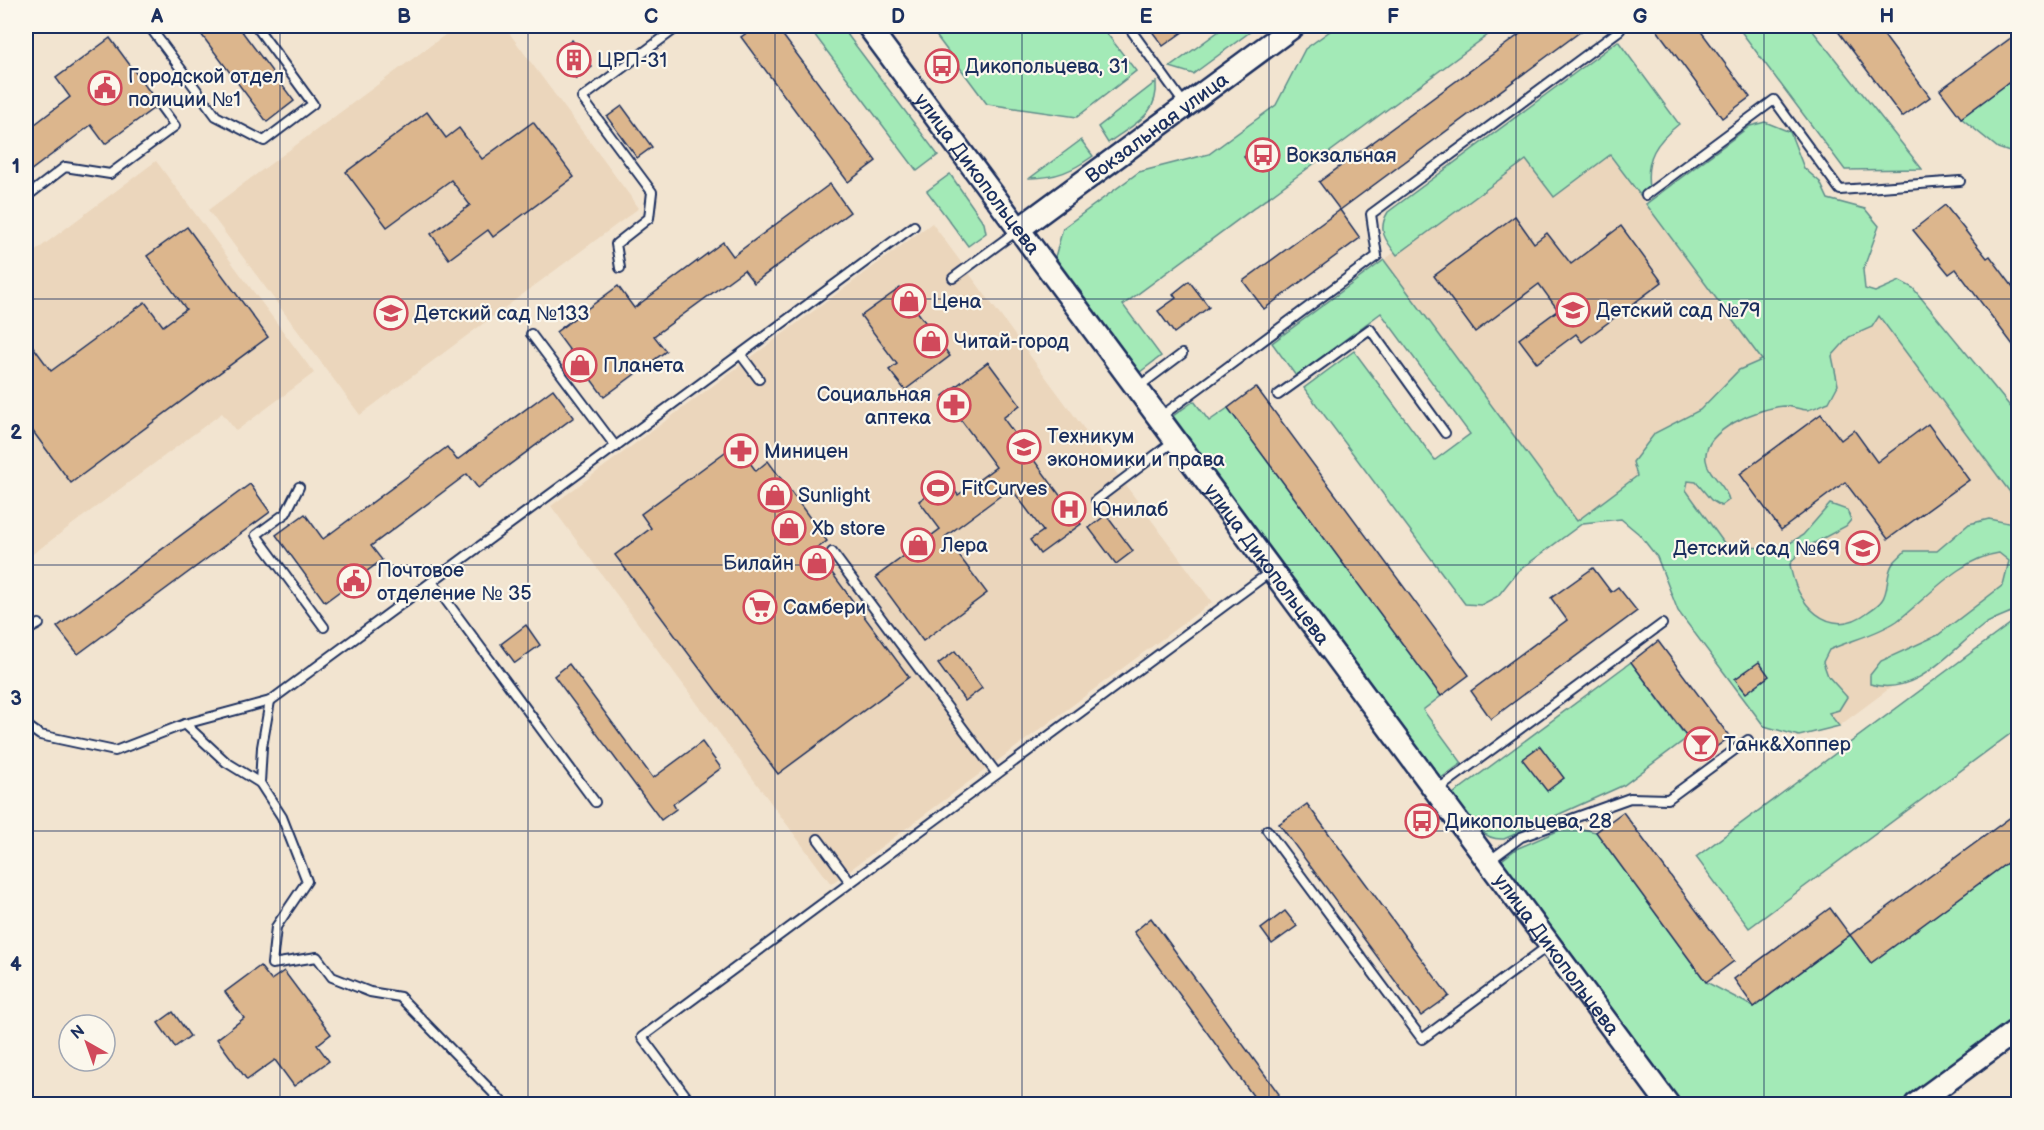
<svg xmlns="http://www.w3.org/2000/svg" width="2044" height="1130" font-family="'Balsamiq Sans',sans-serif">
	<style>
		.built { fill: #ebd6bc }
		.green { fill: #a3eab7; stroke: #5f8c8a; stroke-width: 1.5 }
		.building { fill: #dcb68d; stroke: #1b2f5e; stroke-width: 1.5 }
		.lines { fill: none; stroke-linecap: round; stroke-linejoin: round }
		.lane-casing { stroke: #1b2f5e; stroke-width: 12 }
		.secondary-casing { stroke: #1b2f5e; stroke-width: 26 }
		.lane { stroke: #fbf7ec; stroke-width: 8 }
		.secondary { stroke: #fbf7ec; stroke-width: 21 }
		.grid { fill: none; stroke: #1b2f5e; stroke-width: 1.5; stroke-opacity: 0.55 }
		.labels { text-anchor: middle; stroke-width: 4.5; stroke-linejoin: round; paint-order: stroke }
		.poi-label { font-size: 20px; fill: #1b2f5e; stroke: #fbf7ec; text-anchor: start }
		.street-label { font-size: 20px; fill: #1b2f5e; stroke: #fbf7ec }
		.neatline { fill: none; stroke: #1b2f5e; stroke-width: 2 }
		.grid-label { font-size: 20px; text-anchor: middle; font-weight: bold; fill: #1b2f5e }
	</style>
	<rect width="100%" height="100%" fill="#f2e4d0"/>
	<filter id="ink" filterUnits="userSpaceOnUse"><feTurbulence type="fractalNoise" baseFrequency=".0167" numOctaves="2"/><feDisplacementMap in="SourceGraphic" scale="12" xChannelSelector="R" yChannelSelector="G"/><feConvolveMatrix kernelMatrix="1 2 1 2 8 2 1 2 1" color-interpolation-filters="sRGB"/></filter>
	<g filter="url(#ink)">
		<g class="built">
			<path d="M457,26h47l135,182 -279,207 -152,-205z"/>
			<path d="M1580,115l193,260 -196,146 -193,-261z"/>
			<path d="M156,161l158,212 -78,58 -14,-18 -196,146v-301z"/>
			<path d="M932,223l280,379 -381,282 -280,-378z"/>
			<path d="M1879,315l139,188v90l-179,133 -183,-246z"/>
		</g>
		<g class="green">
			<path d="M808,26h33l97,129 -21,16z"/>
			<path d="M929,26h172l35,45 -59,46 -90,-13z"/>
			<path d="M1226,26h32l-65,48 -23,-7z"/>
			<path d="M1337,26h163l-377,279 38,51 -21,16 -85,-115 8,-29 76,-56 70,-18 67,-49 29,-56z"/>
			<path d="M1737,26h72l113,143 -77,1z"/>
			<path d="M1618,41l61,83c-23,18 -34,34 -30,64l-9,7 -30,-40 -56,42 -28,-37 -129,95c-12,-15 -20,-25 -9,-43z"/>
			<path d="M2018,75v80l-20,-7 -37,-30z"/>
			<path d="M1156,82c3,34 -23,42 -48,61l-10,-16z"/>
			<path d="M1765,122l25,10 14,36 16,14 8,17 37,10 14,17 -16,44 2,19 10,3 25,-11 13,7 105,128v87l-139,-187 -7,11 -23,10 -17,19 6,29 -9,17c-6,2 -15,7 -22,8 -7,0 -15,-4 -23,-4 -25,2 -82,24 -78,54 2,15 20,25 23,40l-8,6 -10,-6 -15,-18 -8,-1 -2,9 41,57 55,1 21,-13 27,-31 17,6 4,10 -5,6 -45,24 -11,14c5,39 39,78 78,48 4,-3 11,-7 14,-12 7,-9 4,-25 10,-35 3,-5 9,-9 13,-14h32l32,-27 20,-5 29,6v84c-10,5 -24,9 -34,16 -33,25 -68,73 -114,59v-9l11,-14 57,-26 65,-50 6,-24 -10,-8c-41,6 -70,44 -102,68 -21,14 -46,19 -68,29l-6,12 5,14 19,21 -8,13 -10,3 10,13 -40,10 -35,-10 -86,-115 -21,-54 -18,-23 -18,-15 -38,4 -66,49 -19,24 -17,9 -16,-1 -161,-216 50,-37 81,109 35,-26 -89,-121 -85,63 -24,-33 112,-83 193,261 60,-45 -4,-14 22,-29 45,-23 39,-40 23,-10 -116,-156 104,-78z"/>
			<path d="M1081,140l12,16c-21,15 -37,22 -63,22z"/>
			<path d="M950,174l34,49 2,10 -18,13 -41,-55z"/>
			<path d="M1194,401l15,20 19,-13 213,288 -18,14 39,53 -21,15 -268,-362z"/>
			<path d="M2018,618v110l-269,200 -53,-71z"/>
			<path d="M1631,662l56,76 -63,47 -120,54c-26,2 -37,-26 -51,-45z"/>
			<path d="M1569,826l27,6 110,150 48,25 96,-72 21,28 147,-109v165l-116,85h-219l-181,-244 14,-11z"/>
		</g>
		<g class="building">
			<path d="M195,26h43l56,75 -27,21z"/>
			<path d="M757,26h19l100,135 -28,21 -107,-145z"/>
			<path d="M1148,26h43l-28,20z"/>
			<path d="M1531,26h57l-248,184 -21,-28z"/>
			<path d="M1654,26h43l53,71 -28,21z"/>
			<path d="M1834,26h43l53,71 -28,20z"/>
			<path d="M2019,32v43l-58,43 -21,-28z"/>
			<path d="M110,38l45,61 -1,9 -49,36 -14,-19 -65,49v-43l44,-34 -14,-19z"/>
			<path d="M572,40l20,27 -16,12 -19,-27z"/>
			<path d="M622,106l30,41 -15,11 -30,-41z"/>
			<path d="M427,112l19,26 13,-10 23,31 51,-37 41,55 -81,60 -5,-7 -39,29 -18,-25 39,-29 -19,-25 -64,47 -41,-55z"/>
			<path d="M1267,140l10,14 -23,16 -10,-13z"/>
			<path d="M830,184l20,28 -96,71 -10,-13 -90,66 12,15 -62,46 -48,-65 62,-46 16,22 89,-66 10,14z"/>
			<path d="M1945,205l42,53 3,-2 29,39v58l-63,-84 -7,5 -36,-44z"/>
			<path d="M1340,210l20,28 -96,71 -21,-28z"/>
			<path d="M1515,216l19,27 13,-10 24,31 50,-38 41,56 -80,60 -6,-8 -39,29 -18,-24 39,-29 -19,-26 -64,48 -41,-56z"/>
			<path d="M187,227l81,110 -197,146 -45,-61v-85l25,34 94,-69 18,24 23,-17 -39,-53z"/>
			<path d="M1189,281l20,26 -35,26 -16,-22 18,-13 -3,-4z"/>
			<path d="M900,288l50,68 -45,34 -16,-20 8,-6 -36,-48z"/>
			<path d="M988,362l32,43 -17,13 78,106 -41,30 -10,-14 13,-9 -32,-43 -38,28 -28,21 42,56 -64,48 -47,-64 64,-48 -21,-28 28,-20 11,14 38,-28 -53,-71z"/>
			<path d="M1256,387l213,288 -28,21 -213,-288z"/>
			<path d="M553,389l21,28 -96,71 -11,-14 -96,72 11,14 -57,42 -49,-67 29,-21 18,25 124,-92 10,13z"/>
			<path d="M1821,414l20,26 13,-10 23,32 51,-38 41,56 -81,59 -43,-57 -64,48 -41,-56z"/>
			<path d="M736,444l20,27 12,-10 59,80 -12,9 94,127 -131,97 -163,-219 36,-27 -10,-14z"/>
			<path d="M250,484l20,28 -192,142 -21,-27z"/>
			<path d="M1106,515l27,36 -17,13 -27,-36z"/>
			<path d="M1593,568l18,24 7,-5 19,24 -146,108 -20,-28 96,-71 -16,-22z"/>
			<path d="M526,625l14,20 -25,18 -14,-19z"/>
			<path d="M1658,641l72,96 -28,20 -71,-95z"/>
			<path d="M955,651l27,37 -17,13 -27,-37z"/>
			<path d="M1759,662l10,14 -23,17 -11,-14z"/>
			<path d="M569,664l84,114 49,-36 19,26 -48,36 3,5 -15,11 -107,-144z"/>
			<path d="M1540,746l24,32 -17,13 -25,-32z"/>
			<path d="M1307,804l142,192 -28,20 -142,-192z"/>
			<path d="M2019,811v43l-148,109 -21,-28z"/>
			<path d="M1623,812l111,149 -28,21 -110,-150z"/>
			<path d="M1830,908l20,27 -96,72 -20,-28z"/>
			<path d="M1285,911l12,15 -25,18 -11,-15z"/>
			<path d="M1151,918l128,176 -14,10h-6l-125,-172z"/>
			<path d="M260,966l11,14 13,-9 47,63 -14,11 12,16 -35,25 -19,-26 -28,20 -30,-41 27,-21 -19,-26z"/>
			<path d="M173,1012l17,24 -15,11 -17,-24z"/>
		</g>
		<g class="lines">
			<g class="lane-casing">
				<g id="lane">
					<path d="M149,26l67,90 48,25 49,-37 -57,-78"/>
					<path d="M1128,26l57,79"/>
					<path d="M1646,195l128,-95 66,90 120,-9"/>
					<path d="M26,197l39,-30 45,7 65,-48 -16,-22"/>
					<path d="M620,268l-4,-24 33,-26 3,-26 -70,-94 97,-72"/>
					<path d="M953,278l65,-48"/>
					<path d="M531,334l85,113"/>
					<path d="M741,355l18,24"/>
					<path d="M1138,387l44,-33"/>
					<path d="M1278,395l92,-66 75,104"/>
					<path d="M1160,417l217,-161 -6,-42 249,-184"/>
					<path d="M299,487l-13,26 -30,22 68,92"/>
					<path d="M1096,500l78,-59"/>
					<path d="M832,552l165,222"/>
					<path d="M433,583l162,219"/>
					<path d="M26,631l13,-7"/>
					<path d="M270,701l-8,46 -2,36 22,34 25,64 -31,46 -4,37 45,-7 15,20 38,15 30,5 104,107"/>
					<path d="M185,724l41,38 34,21"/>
					<path d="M26,725l14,10 75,16 70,-27 85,-23 644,-475"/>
					<path d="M1437,790l225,-166"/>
					<path d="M1267,830l155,209 126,-93"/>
					<path d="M818,839l32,43"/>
					<path d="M1489,861l32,-24 109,-39 38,1 80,-59"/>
					<path d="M692,1104l-50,-67 628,-465"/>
				</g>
			</g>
			<g class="secondary-casing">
				<g id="secondary">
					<path id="s1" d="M868,26l800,1078"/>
					<path id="s2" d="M1019,229l275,-203"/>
					<path d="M1916,1104l102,-75"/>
				</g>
			</g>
			<use href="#lane" class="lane"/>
			<use href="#secondary" class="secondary"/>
		</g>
	</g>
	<path class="grid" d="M280,26v1078M528,26v1078M775,26v1078M1022,26v1078M1269,26v1078M1516,26v1078M1764,26v1078M26,299h1992M26,565h1992M26,831h1992"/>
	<defs>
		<g id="building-ring" transform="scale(1.725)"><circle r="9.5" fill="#fbf7ec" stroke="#d1495b" stroke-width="1.5"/><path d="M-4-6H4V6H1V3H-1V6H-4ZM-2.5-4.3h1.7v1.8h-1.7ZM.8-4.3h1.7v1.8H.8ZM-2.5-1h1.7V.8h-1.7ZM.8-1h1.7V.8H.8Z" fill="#d1495b"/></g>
		<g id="bus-ring" transform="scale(1.725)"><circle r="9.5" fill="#fbf7ec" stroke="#d1495b" stroke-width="1.5"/><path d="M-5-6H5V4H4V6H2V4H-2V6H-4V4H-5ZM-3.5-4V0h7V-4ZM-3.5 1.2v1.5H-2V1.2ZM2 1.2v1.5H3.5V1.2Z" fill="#d1495b"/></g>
		<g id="civic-ring" transform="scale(1.725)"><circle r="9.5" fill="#fbf7ec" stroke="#d1495b" stroke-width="1.5"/><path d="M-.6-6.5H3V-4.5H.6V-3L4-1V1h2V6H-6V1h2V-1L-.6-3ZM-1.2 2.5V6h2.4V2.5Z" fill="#d1495b"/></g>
		<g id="shop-ring" transform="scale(1.725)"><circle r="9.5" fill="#fbf7ec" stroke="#d1495b" stroke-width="1.5"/><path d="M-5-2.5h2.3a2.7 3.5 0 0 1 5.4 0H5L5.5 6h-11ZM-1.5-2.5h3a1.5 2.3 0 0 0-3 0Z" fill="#d1495b"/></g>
		<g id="school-ring" transform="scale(1.725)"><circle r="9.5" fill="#fbf7ec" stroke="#d1495b" stroke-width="1.5"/><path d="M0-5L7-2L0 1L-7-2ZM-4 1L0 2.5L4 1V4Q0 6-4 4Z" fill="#d1495b"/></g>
		<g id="pharmacy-ring" transform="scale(1.725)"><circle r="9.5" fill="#fbf7ec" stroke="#d1495b" stroke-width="1.5"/><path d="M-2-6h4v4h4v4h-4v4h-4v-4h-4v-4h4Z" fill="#d1495b"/></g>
		<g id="university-ring" transform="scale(1.725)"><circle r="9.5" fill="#fbf7ec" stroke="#d1495b" stroke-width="1.5"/><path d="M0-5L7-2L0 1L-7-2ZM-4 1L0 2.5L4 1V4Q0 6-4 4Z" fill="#d1495b"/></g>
		<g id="stadium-ring" transform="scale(1.725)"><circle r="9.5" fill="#fbf7ec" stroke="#d1495b" stroke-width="1.5"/><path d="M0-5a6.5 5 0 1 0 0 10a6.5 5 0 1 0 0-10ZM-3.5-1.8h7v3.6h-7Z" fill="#d1495b"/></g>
		<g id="hospital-ring" transform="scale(1.725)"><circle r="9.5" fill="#fbf7ec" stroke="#d1495b" stroke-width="1.5"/><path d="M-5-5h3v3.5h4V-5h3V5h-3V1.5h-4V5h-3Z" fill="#d1495b"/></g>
		<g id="supermarket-ring" transform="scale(1.725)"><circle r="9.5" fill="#fbf7ec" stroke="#d1495b" stroke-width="1.5"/><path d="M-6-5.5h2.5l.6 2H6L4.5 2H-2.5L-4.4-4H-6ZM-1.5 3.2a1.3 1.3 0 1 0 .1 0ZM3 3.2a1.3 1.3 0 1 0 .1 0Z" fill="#d1495b"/></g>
		<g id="bar-ring" transform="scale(1.725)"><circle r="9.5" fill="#fbf7ec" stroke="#d1495b" stroke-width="1.5"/><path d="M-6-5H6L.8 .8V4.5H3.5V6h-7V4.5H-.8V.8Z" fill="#d1495b"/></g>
	</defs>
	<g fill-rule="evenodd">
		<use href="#building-ring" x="574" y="60"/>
		<use href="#bus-ring" x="942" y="66"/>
		<use href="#civic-ring" x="105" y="88"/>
		<use href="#bus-ring" x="1263" y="155"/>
		<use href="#shop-ring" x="909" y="301"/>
		<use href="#school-ring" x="1573" y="310"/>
		<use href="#school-ring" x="391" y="313"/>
		<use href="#shop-ring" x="931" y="341"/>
		<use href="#shop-ring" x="580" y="365"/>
		<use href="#pharmacy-ring" x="954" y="405"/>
		<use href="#university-ring" x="1024" y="447"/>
		<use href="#pharmacy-ring" x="741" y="451"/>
		<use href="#stadium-ring" x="938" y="488"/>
		<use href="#shop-ring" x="775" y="495"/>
		<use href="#hospital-ring" x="1069" y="509"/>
		<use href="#shop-ring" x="789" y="528"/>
		<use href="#shop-ring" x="918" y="545"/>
		<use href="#school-ring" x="1863" y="548"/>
		<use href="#shop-ring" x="817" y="563"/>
		<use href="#civic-ring" x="354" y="581"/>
		<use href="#supermarket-ring" x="760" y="607"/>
		<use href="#bar-ring" x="1701" y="744"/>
		<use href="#bus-ring" x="1422" y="821"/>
	</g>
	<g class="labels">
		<g class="poi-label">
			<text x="597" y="67">ЦРП-31</text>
			<text x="965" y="73">Дикопольцева, 31</text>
			<text x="128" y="83">Городской отдел<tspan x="128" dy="23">полиции №1</tspan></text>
			<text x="1286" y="162">Вокзальная</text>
			<text x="932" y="308">Цена</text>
			<text x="1596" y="317">Детский сад №79</text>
			<text x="414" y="320">Детский сад №133</text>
			<text x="954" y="348">Читай-город</text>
			<text x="603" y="372">Планета</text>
			<text x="931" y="401" text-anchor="end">Социальная<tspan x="931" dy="23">аптека</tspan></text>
			<text x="1047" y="443">Техникум<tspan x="1047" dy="23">экономики и права</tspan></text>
			<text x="764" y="458">Миницен</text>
			<text x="961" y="495">FitCurves</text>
			<text x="798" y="502">Sunlight</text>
			<text x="1092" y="516">Юнилаб</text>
			<text x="812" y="535">Xb store</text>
			<text x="941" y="552">Лера</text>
			<text x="1840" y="555" text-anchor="end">Детский сад №69</text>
			<text x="794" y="570" text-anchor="end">Билайн</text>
			<text x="377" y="577">Почтовое<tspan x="377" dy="23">отделение № 35</tspan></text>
			<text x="783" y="614">Самбери</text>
			<text x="1724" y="751">Танк&amp;Хоппер</text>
			<text x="1445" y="828">Дикопольцева, 28</text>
		</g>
		<g class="street-label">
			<text dy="7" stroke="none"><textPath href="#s2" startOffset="171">Вокзальная улица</textPath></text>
			<text dy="7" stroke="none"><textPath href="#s1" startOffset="184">улица Дикопольцева</textPath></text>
			<text dy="7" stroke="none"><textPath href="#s1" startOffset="670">улица Дикопольцева</textPath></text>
			<text dy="7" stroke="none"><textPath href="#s1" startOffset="1156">улица Дикопольцева</textPath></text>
		</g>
	</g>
	<rect width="2044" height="1130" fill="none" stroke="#fbf7ec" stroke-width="66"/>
	<g transform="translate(87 1043) rotate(320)"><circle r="28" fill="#fbf7ec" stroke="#a1a7b3" stroke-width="1.5"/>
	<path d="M0-4.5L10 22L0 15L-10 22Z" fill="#d1495b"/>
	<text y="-9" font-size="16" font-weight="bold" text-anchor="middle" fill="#1b2f5e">N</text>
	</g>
	<rect x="33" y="33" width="1978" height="1064" class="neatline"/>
	<g class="grid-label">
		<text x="157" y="23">A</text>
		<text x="404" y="23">B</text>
		<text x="651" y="23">C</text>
		<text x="898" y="23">D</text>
		<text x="1146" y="23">E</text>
		<text x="1393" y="23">F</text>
		<text x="1640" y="23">G</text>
		<text x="1887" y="23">H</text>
		<text x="16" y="173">1</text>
		<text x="16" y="439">2</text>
		<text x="16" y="705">3</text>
		<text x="16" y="971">4</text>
	</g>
</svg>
